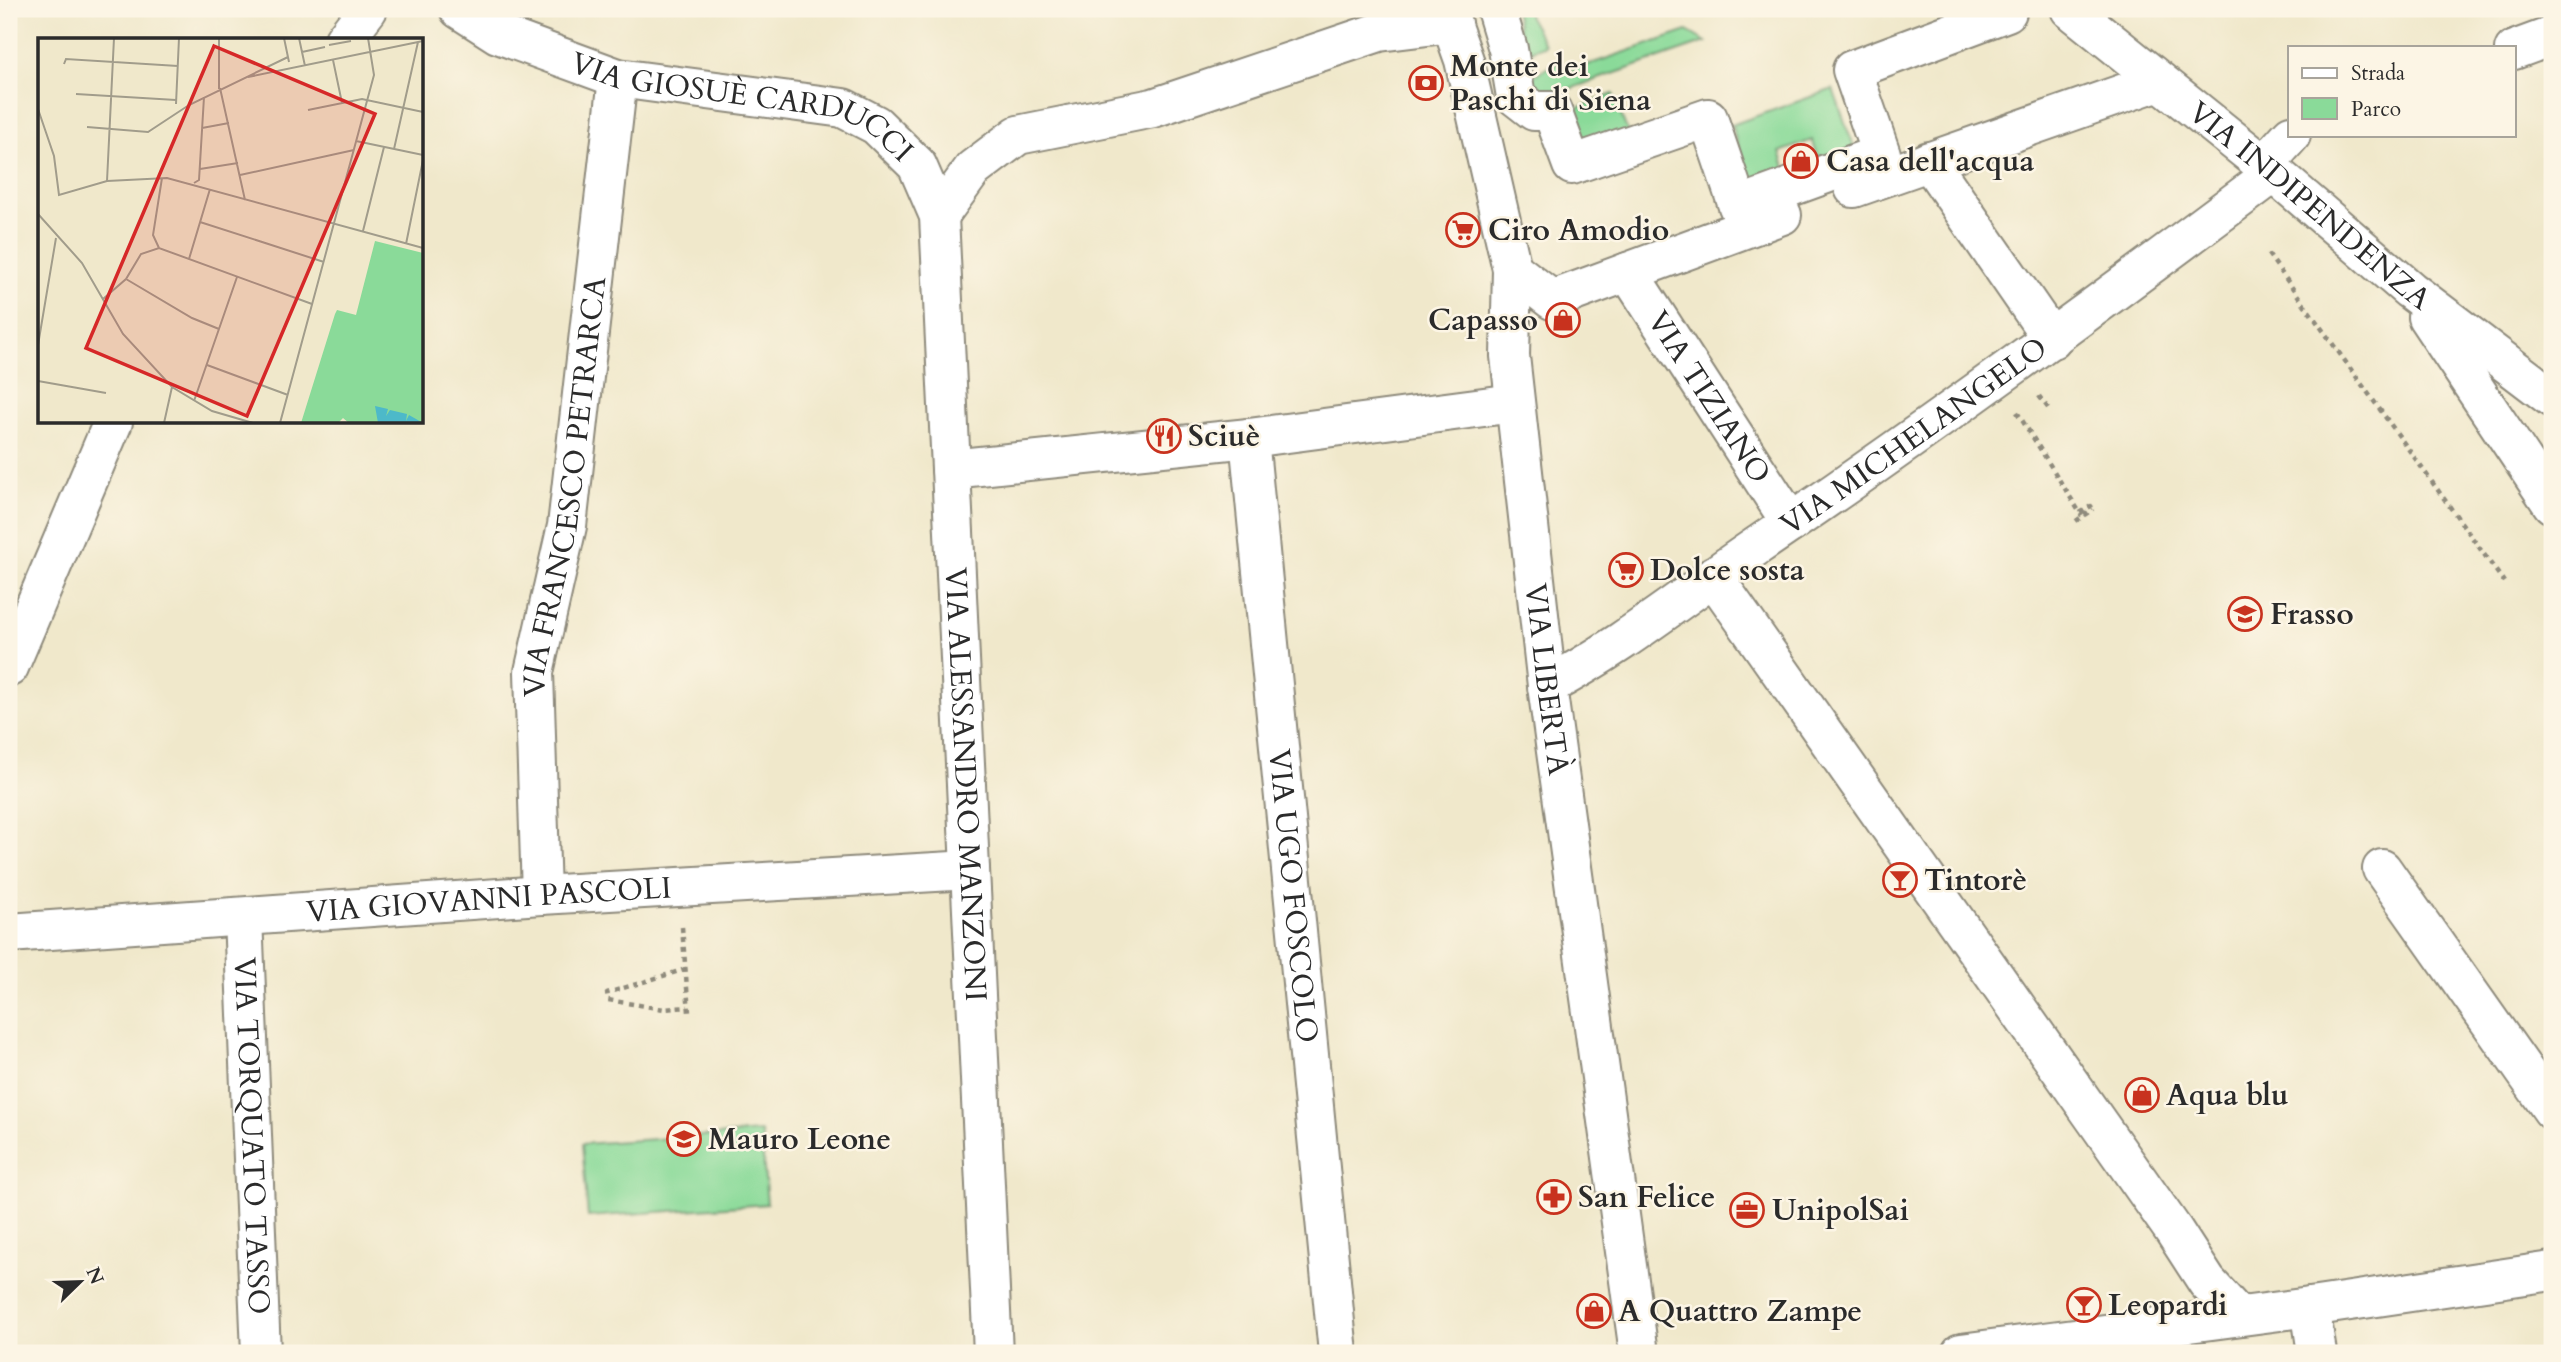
<svg xmlns="http://www.w3.org/2000/svg" width="2561" height="1362" font-family="Cardo,serif">
	<style>
		.green { fill: #8ada99; stroke: #5a8262; stroke-width: 2 }
		.lines { fill: none; stroke-linecap: round; stroke-linejoin: round }
		.lane-casing { stroke: #8e8a7b; stroke-width: 26 }
		.street-casing { stroke: #8e8a7b; stroke-width: 42 }
		.path { stroke: #8e8a7b; stroke-width: 4.5; stroke-dasharray: 5 5; stroke-linecap: butt }
		.lane { stroke: #fff; stroke-width: 23 }
		.street { stroke: #fff; stroke-width: 38 }
		.labels { text-anchor: middle; stroke-width: 5; stroke-linejoin: round; paint-order: stroke }
		.poi-label { font-size: 30px; font-weight: bold; fill: #2b2b2b; stroke: #fcf5e5; text-anchor: start }
		.street-label { font-size: 30px; fill: #2b2b2b; stroke: #fcf5e5 }
		.inset-road { fill: none; stroke: #a19c8b; stroke-width: 2 }
		.view { fill: #d62828; fill-opacity: 0.15; stroke: #d62828; stroke-width: 3.5 }
		.inset-edge { fill: none; stroke: #2b2b2b; stroke-width: 3.5 }
	</style>
	<rect width="100%" height="100%" fill="#fcf5e5"/>
	<filter id="ink" filterUnits="userSpaceOnUse"><feTurbulence type="fractalNoise" baseFrequency=".0143" numOctaves="2"/><feDisplacementMap in="SourceGraphic" scale="14" xChannelSelector="R" yChannelSelector="G"/><feConvolveMatrix kernelMatrix="1 2 1 2 8 2 1 2 1" color-interpolation-filters="sRGB"/></filter>
	<filter id="wash" filterUnits="userSpaceOnUse"><feTurbulence type="fractalNoise" baseFrequency=".00686" numOctaves="4" result="noise"/><feDisplacementMap in="SourceGraphic" scale="28" xChannelSelector="R" yChannelSelector="G"/><feGaussianBlur stdDeviation="1.57" result="paint"/><feColorMatrix in="noise" values="0 0 0 0 0 0 0 0 0 0 0 0 0 0 0 0 0 1.4 0 .05"/><feComposite in="paint" operator="in"/></filter>
	<g filter="url(#wash)">
		<rect width="100%" height="100%" fill="#f0e8cb"/>
		<g class="green">
			<path d="M1515,9h14l-1,6 17,30 -21,9z"/>
			<path d="M1687,31l19,11 -163,56 -8,-1 -2,-21 22,-13 15,8z"/>
			<path d="M1833,89l24,67 -34,12 -11,-28 -32,12 9,27 -34,12 -24,-66z"/>
			<path d="M1613,94l15,39 -51,19 -13,-39z"/>
			<path d="M761,1132l6,72 -179,13 -6,-73z"/>
		</g>
	</g>
	<g filter="url(#ink)">
		<g class="lines">
			<g class="lane-casing">
				<path id="lane" d="M2148,1353l15,-26"/>
			</g>
			<g class="street-casing">
				<g id="street">
					<path id="s1" d="M459,9l39,25 120,44 225,30 33,17 41,40 22,51 54,1137"/>
					<path id="s2" d="M1446,9l18,51 48,209 -2,87 37,330 92,667"/>
					<path d="M1496,9l12,40 8,48 18,14h18l20,54 136,-47 30,88 143,-52 -29,-84 155,-58 -4,-3"/>
					<path id="s3" d="M2070,9l204,164 136,117 142,108"/>
					<path d="M344,40l24,-31"/>
					<path d="M2514,50l38,-14"/>
					<path d="M1929,161l123,178"/>
					<path d="M2264,165l27,-30"/>
					<path d="M1854,188l305,-107"/>
					<path d="M939,216l34,-47 45,-34 135,-27 226,-76 73,-9"/>
					<path d="M1512,269l40,31 230,-85"/>
					<path id="s4" d="M1628,272l163,251"/>
					<path d="M2427,317l125,187"/>
					<path id="s5" d="M1249,438l89,915"/>
					<path d="M951,469l298,-31 265,-35"/>
					<path d="M1713,576l461,655 33,51 31,34"/>
					<path d="M9,667l104,-245"/>
					<path id="s6" d="M1547,686c73,-38 138,-91 207,-138 177,-120 349,-247 520,-375"/>
					<path d="M2382,869l170,241"/>
					<path id="s7" d="M541,895l-7,-223 33,-146 51,-448"/>
					<path id="s8" d="M243,917l18,436"/>
					<path id="s9" d="M9,933l532,-38 429,-25"/>
					<path d="M2310,1307l7,46"/>
					<path d="M1961,1353l349,-46 242,-36"/>
				</g>
			</g>
			<g class="path">
				<path d="M2268,254l236,328"/>
				<path d="M2039,396l9,12"/>
				<path d="M2017,412l65,104"/>
				<path d="M2080,513l11,-7 2,3"/>
				<path d="M2076,521l17,-12"/>
				<path d="M682,927l7,85"/>
				<path d="M686,969l-79,24 1,7 56,9 24,-2"/>
			</g>
			<use href="#lane" class="lane"/>
			<use href="#street" class="street"/>
		</g>
	</g>
	<defs>
		<g id="bank-ring" transform="scale(1.75)"><circle r="9.5" fill="#fcf5e5" stroke="#c8321e" stroke-width="1.5"/><path d="M-6-4H6V4H-6ZM0-2.3a2.3 2.3 0 1 0 0 4.6a2.3 2.3 0 1 0 0-4.6Z" fill="#c8321e"/></g>
		<g id="shop-ring" transform="scale(1.75)"><circle r="9.5" fill="#fcf5e5" stroke="#c8321e" stroke-width="1.5"/><path d="M-5-2.5h2.3a2.7 3.5 0 0 1 5.4 0H5L5.5 6h-11ZM-1.5-2.5h3a1.5 2.3 0 0 0-3 0Z" fill="#c8321e"/></g>
		<g id="supermarket-ring" transform="scale(1.75)"><circle r="9.5" fill="#fcf5e5" stroke="#c8321e" stroke-width="1.5"/><path d="M-6-5.5h2.5l.6 2H6L4.5 2H-2.5L-4.4-4H-6ZM-1.5 3.2a1.3 1.3 0 1 0 .1 0ZM3 3.2a1.3 1.3 0 1 0 .1 0Z" fill="#c8321e"/></g>
		<g id="restaurant-ring" transform="scale(1.75)"><circle r="9.5" fill="#fcf5e5" stroke="#c8321e" stroke-width="1.5"/><path d="M-5-6h1v4h1v-4h1v4h1v-4h1v5L-1.5 .5V6h-2V.5L-5-1ZM5-6V6H3V1.5H1.5Q1.5-4 5-6Z" fill="#c8321e"/></g>
		<g id="school-ring" transform="scale(1.75)"><circle r="9.5" fill="#fcf5e5" stroke="#c8321e" stroke-width="1.5"/><path d="M0-5L7-2L0 1L-7-2ZM-4 1L0 2.5L4 1V4Q0 6-4 4Z" fill="#c8321e"/></g>
		<g id="bar-ring" transform="scale(1.75)"><circle r="9.5" fill="#fcf5e5" stroke="#c8321e" stroke-width="1.5"/><path d="M-6-5H6L.8 .8V4.5H3.5V6h-7V4.5H-.8V.8Z" fill="#c8321e"/></g>
		<g id="pharmacy-ring" transform="scale(1.75)"><circle r="9.5" fill="#fcf5e5" stroke="#c8321e" stroke-width="1.5"/><path d="M-2-6h4v4h4v4h-4v4h-4v-4h-4v-4h4Z" fill="#c8321e"/></g>
		<g id="office-ring" transform="scale(1.75)"><circle r="9.5" fill="#fcf5e5" stroke="#c8321e" stroke-width="1.5"/><path d="M-6-3h4V-5.5h4V-3h4V5H-6ZM-1-4.5V-3h2v-1.5ZM-6 0V1H6V0Z" fill="#c8321e"/></g>
	</defs>
	<g fill-rule="evenodd">
		<use href="#bank-ring" x="1426" y="83"/>
		<use href="#shop-ring" x="1801" y="161"/>
		<use href="#supermarket-ring" x="1463" y="230"/>
		<use href="#shop-ring" x="1563" y="320"/>
		<use href="#restaurant-ring" x="1164" y="436"/>
		<use href="#supermarket-ring" x="1626" y="570"/>
		<use href="#school-ring" x="2245" y="614"/>
		<use href="#bar-ring" x="1900" y="880"/>
		<use href="#shop-ring" x="2142" y="1095"/>
		<use href="#school-ring" x="684" y="1139"/>
		<use href="#pharmacy-ring" x="1554" y="1197"/>
		<use href="#office-ring" x="1747" y="1210"/>
		<use href="#bar-ring" x="2084" y="1305"/>
		<use href="#shop-ring" x="1594" y="1311"/>
	</g>
	<g class="labels">
		<g class="poi-label">
			<text x="1450" y="76">Monte dei<tspan x="1450" dy="34">Paschi di Siena</tspan></text>
			<text x="1826" y="171">Casa dell'acqua</text>
			<text x="1488" y="240">Ciro Amodio</text>
			<text x="1538" y="330" text-anchor="end">Capasso</text>
			<text x="1188" y="446">Sciuè</text>
			<text x="1650" y="580">Dolce sosta</text>
			<text x="2270" y="624">Frasso</text>
			<text x="1924" y="890">Tintorè</text>
			<text x="2166" y="1105">Aqua blu</text>
			<text x="708" y="1149">Mauro Leone</text>
			<text x="1578" y="1207">San Felice</text>
			<text x="1772" y="1220">UnipolSai</text>
			<text x="2108" y="1315">Leopardi</text>
			<text x="1618" y="1321">A Quattro Zampe</text>
		</g>
		<g class="street-label">
			<text dy="10" stroke="none"><textPath href="#s1" startOffset="304">VIA GIOSUÈ CARDUCCI</textPath></text>
			<text dy="10" stroke="none"><textPath href="#s3" startOffset="310">VIA INDIPENDENZA</textPath></text>
			<text dy="10" stroke="none"><textPath href="#s4" startOffset="149">VIA TIZIANO</textPath></text>
			<text dy="10" stroke="none"><textPath href="#s6" startOffset="444">VIA MICHELANGELO</textPath></text>
			<text dy="10" stroke="none"><textPath href="#s7" startOffset="411">VIA FRANCESCO PETRARCA</textPath></text>
			<text dy="10" stroke="none"><textPath href="#s2" startOffset="681">VIA LIBERTÀ</textPath></text>
			<text dy="10" stroke="none"><textPath href="#s1" startOffset="1120">VIA ALESSANDRO MANZONI</textPath></text>
			<text dy="10" stroke="none"><textPath href="#s5" startOffset="460">VIA UGO FOSCOLO</textPath></text>
			<text dy="10" stroke="none"><textPath href="#s9" startOffset="481">VIA GIOVANNI PASCOLI</textPath></text>
			<text dy="10" stroke="none"><textPath href="#s8" startOffset="219">VIA TORQUATO TASSO</textPath></text>
		</g>
	</g>
	<g transform="translate(38 38)">
		<rect width="385" height="385" fill="#f0e8cb"/>
		<path d="M337,203l48,12v170h-74l-6,-5 -5,5h-37l34,-109 2,-4 19,5z" fill="#8ada99"/>
		<path d="M337,368l13,3 -2,7 4,-6 17,4 -1,7 3,-6 14,8h-45z" fill="#4db9c9"/>
		<path class="inset-road" d="M181,0v51M246,0l5,24M261,0l6,28M291,7l22,-4M264,14l23,-5M295,22l9,43M26,26l2,-5 112,7M210,39l175,-36M182,50l25,112M38,56l100,6M138,66l3,-66M0,71l16,47 5,39 48,-14 60,-3 256,70M270,72l54,-11 61,13M49,89l61,5 41,-27 99,-48M164,90l27,-5M318,103l67,14M356,111l24,-107M162,131l38,-6M202,137l114,-25M69,143l7,-143M156,145l5,-3 5,-83M0,176l44,49 41,71 49,53 40,24 41,12M162,184l124,40M325,193l21,-84M368,206l17,-84M121,210l-6,-13 9,-57M151,221l21,-70M88,241l66,39 27,11M65,261l23,-20 15,-25 18,-6 153,56M0,307l18,-107M169,327l81,30M0,343l68,12M156,363l43,-124M126,385l8,-36M242,385l94,-348 -6,-37"/>
		<path class="view" d="M176,8l161,68 -128,302 -161,-68z"/>
		<rect width="385" height="385" class="inset-edge"/>
	</g>
	<rect width="2561" height="1362" fill="none" stroke="#fcf5e5" stroke-width="35"/>
	<rect x="2288" y="46" width="228" height="91" fill="#fcf5e5" stroke="#a8a49b" stroke-width="2"/>
	<rect x="2302" y="68" width="35" height="10" fill="#ffffff" stroke="#a8a49b" stroke-width="2"/>
	<text x="2351" y="80" font-size="21" fill="#2b2b2b">Strada</text>
	<rect x="2302" y="98" width="35" height="21" fill="#8ada99" stroke="#a8a49b" stroke-width="2"/>
	<text x="2351" y="116" font-size="21" fill="#2b2b2b">Parco</text>
	<g transform="translate(80 1282) rotate(67)" stroke="#fcf5e5" stroke-width="5" paint-order="stroke">
	<path d="M0-5L12 26L0 18L-12 26Z" fill="#2b2b2b"/>
	<text y="-10" font-size="19" font-weight="bold" text-anchor="middle" fill="#2b2b2b">N</text>
	</g>
</svg>
